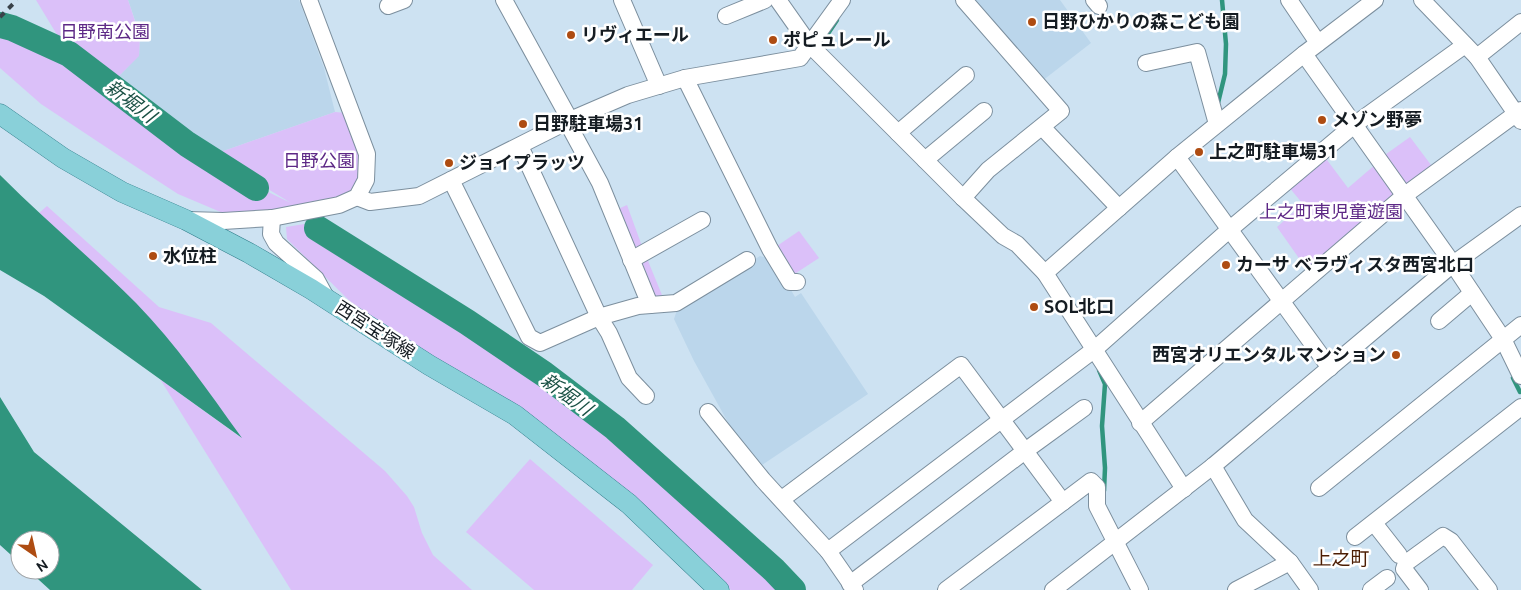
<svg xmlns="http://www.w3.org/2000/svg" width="1521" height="590" font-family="Ubuntu,'Noto Sans JP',sans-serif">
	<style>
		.built { fill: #bbd6eb }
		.green { fill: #dbc0f9 }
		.water { fill: #30957e }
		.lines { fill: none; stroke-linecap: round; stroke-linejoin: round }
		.stream { stroke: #30957e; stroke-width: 4.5 }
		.river { stroke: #30957e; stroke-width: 26 }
		.minor-casing { stroke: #7c8f9e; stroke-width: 18 }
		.major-casing { stroke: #2e7c89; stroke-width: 21 }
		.minor { stroke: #fff; stroke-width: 16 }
		.major { stroke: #89d0d9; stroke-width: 20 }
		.rail { stroke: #39424a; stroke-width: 4; stroke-dasharray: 6 6; stroke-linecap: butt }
		.poi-dot { fill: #ae4c12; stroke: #fff; stroke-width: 2 }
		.labels { text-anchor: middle; stroke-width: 5; stroke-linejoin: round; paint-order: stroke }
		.poi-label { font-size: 18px; font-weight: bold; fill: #151c22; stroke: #fff; text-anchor: start }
		.park-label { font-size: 18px; fill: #5d2886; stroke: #fff }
		.street-label { font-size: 18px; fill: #151c22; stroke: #fff }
		.water-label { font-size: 19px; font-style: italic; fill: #1b5145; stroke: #fff }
		.neighbourhood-label { font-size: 19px; fill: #4c1d03; stroke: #fff }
	</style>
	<rect width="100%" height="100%" fill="#cde2f2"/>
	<g class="built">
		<path d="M128,0h171l25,68 11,44 -123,43 -96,-76 23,-24 1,-20z"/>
		<path d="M969,0h91l31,43 -49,38z"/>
		<path d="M760,256l14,4 21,37 6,-4 67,101 -106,71 -32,-39 -36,-65 -20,-42 4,-12z"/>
	</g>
	<g class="green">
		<path d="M36,0h92l12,36 -1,20 -23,23 -14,-8 -43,-33z"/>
		<path d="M0,29l51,28 157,106 83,40 -79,-48 123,-43 11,1 16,41 -2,25 -15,19 -59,13 -63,2 -45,-19 -57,-37 -80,-53 -41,-36z"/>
		<path d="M1410,137l24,32 -27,19 -25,-31z"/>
		<path d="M1324,156l24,32 28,-24 20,29 -88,78 -31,-44 26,-23 -15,-18z"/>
		<path d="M627,205l16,44h-8l-17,-40z"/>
		<path d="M47,206l112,101 52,16 174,148 22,25 7,11 8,26 11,22 39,35h-181l-131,-211 80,58 -201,-224z"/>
		<path d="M323,221l216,139 61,44 133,140 49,46h-51l-56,-54 -301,-211 -87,-86 -1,-12z"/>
		<path d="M799,231l20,27 -26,17 -16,-29z"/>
		<path d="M646,256l18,44 -10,1 -14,-36z"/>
		<path d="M530,459l123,106 -21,25h-98l-68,-58z"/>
	</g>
	<g class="water">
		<path d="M0,175c44,44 92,84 136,128 40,41 72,88 106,135l-198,-142 -44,-26z"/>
		<path d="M0,397l34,55 168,138h-152l-22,-20h22v-30h-30v23l-20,-18z"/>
	</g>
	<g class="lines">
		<g class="stream">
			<path d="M822,39l5,-4 10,-15"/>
			<path d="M1218,103l7,-29 1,-30 -4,-44"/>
			<path d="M1099,370l6,14 -3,42 3,42 -1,23"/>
			<path d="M1513,378l7,14"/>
		</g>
		<g class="river">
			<path d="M1,25l11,3 57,26 118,90 69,44"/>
			<path d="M317,228l150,94 77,52 71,54 159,142 19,20"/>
		</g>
		<g class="minor-casing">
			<g id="minor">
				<path d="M504,0l66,120"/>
				<path d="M622,0l37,86"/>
				<path d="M778,0l31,44 154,154 40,38 14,8 28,29 139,216"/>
				<path d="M1094,0l5,6"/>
				<path d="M1289,0l29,43"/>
				<path d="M1422,0l55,57 44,64"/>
				<path d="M388,6l16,-6"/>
				<path d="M726,16l39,-16"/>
				<path d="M1304,54l149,210 50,75 18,37"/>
				<path d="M1477,57l44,-35"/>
				<path d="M1146,63l51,-11 20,72"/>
				<path d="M685,78l85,171 20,33h7"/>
				<path d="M567,122l33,61 50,122"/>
				<path d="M1043,128l76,80"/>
				<path d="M898,133l68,-58"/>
				<path d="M520,146l79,171 10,16 20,45 17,18"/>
				<path d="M1177,157l153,211"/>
				<path d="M925,160l59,-49"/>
				<path d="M451,180l78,157 11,6 59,-26 39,-11 38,-3 71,-43"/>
				<path d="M357,197l13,5 49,-6 151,-76 58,-25 57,-17 115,-20 42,-58"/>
				<path d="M963,198l25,-28 73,-59 -97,-111"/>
				<path d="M272,218l-1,16 5,9 40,36 12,22"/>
				<path d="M187,220l36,1 49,-3 67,-13 18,-8 9,-17 1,-26 -58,-154"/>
				<path d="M631,260l71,-40"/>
				<path d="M1045,273l132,-116 127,-103 71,-54"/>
				<path d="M1439,321l33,-28"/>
				<path d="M708,412l55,68 65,71 27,39"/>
				<path d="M1140,423l265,-228 116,-85"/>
				<path d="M1213,466l32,54 45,42 20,28"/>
				<path d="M1319,488l202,-163"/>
				<path d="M782,499l179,-134 102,137"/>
				<path d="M1374,523l25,32"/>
				<path d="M1355,537l166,-130"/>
				<path d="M828,551l267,-202 134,-119 125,-105 111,-80"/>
				<path d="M850,584l175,-133 59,-43"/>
				<path d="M946,590l145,-109 6,6v19l43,84"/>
				<path d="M1053,590l160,-124 240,-202 68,-49"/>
				<path d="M1236,590l54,-28"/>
				<path d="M1371,590l16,-12"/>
				<path d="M1420,590l-16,-21 2,-6 37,-27 8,5 38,49"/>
			</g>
		</g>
		<g class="major-casing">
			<path id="major" d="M0,114l63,44 59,34 64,28 63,33 62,36 118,76 86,50 114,89 90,86"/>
		</g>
		<use href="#minor" class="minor"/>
		<use href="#major" class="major"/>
		<path class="rail" d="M0,17l17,-17"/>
	</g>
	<g class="poi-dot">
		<circle cx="1032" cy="22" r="5"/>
		<circle cx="571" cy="35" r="5"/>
		<circle cx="773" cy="40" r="5"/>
		<circle cx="1322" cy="120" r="5"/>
		<circle cx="523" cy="124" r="5"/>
		<circle cx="1199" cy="152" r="5"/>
		<circle cx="449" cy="163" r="5"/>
		<circle cx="153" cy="256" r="5"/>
		<circle cx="1226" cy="265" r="5"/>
		<circle cx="1034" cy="307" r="5"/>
		<circle cx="1396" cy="355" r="5"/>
	</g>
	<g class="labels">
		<g class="poi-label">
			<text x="1042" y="28">日野ひかりの森こども園</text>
			<text x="581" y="41">リヴィエール</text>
			<text x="783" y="46">ポピュレール</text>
			<text x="1332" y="126">メゾン野夢</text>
			<text x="533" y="130">日野駐車場31</text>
			<text x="1209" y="158">上之町駐車場31</text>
			<text x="459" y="169">ジョイプラッツ</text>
			<text x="163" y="262">水位柱</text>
			<text x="1236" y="271">カーサ ベラヴィスタ西宮北口</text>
			<text x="1044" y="313">SOL北口</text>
			<text x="1386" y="361" text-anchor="end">西宮オリエンタルマンション</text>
		</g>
		<g class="park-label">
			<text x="105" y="38">日野南公園</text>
			<text x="319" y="167">日野公園</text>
			<text x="1331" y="218">上之町東児童遊園</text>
		</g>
		<g class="street-label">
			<text transform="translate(375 330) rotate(33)" y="6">西宮宝塚線</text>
		</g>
		<g class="water-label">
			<text transform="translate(131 101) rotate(37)" y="7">新堀川</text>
			<text transform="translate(567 394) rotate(36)" y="7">新堀川</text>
		</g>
		<g class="neighbourhood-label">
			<text x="1341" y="565">上之町</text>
		</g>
	</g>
	<g transform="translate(35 555) rotate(146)"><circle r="24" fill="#ffffff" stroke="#a1a4a7"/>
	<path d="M0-4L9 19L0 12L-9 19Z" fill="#ae4c12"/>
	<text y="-8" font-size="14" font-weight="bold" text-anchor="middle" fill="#151c22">N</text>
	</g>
</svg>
